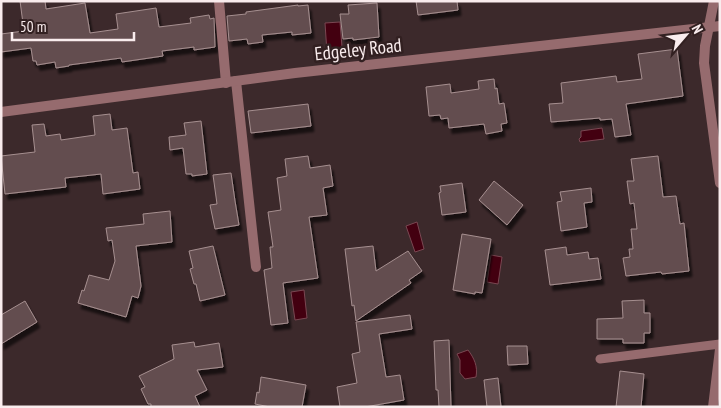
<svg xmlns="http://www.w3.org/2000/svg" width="721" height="408" font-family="'PT Sans Narrow',sans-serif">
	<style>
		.water { fill: #430010; stroke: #7a4752 }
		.building { fill: #634e4f; stroke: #a68f90; filter: url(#shadow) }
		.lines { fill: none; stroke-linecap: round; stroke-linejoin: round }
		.lane { stroke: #966b6e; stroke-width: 9 }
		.street { stroke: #966b6e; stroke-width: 10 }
		.labels { text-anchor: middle; stroke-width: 5; stroke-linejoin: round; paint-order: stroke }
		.street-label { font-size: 19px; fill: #f9eced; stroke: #322021 }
	</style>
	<defs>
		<filter id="shadow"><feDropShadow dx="3" dy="5.5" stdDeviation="1" flood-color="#0009"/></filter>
	</defs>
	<rect width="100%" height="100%" fill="#3c292b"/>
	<g class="water">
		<path d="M340,22l2,25 4,1v4l-19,1 -2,-30z"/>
		<path d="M602,128l2,11 -24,3 -1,-3 2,-2v-6z"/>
		<path d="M417,222l7,27 -9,3 -9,-26z"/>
		<path d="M491,255l11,2 -4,27 -11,-2z"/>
		<path d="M304,290l3,28 -12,2 -4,-28z"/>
		<path d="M468,350c6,8 10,16 8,27l-11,2 -5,-6v-13l-3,-6z"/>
	</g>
	<g class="building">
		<path d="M20,1h25l1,8 39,-6 5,30 28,-4 -2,-15 40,-6 3,19 32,-4 -1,-5 19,-3 1,4 4,-1 1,29 -21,3v-3l-32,4 1,5 -41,6 -1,-4 -52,7v1l-13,2 -1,-6 -18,3 -1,-4h-3l-2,-13 -30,4v-18l23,-3z"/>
		<path d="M416,1h41l1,9 -40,5z"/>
		<path d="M377,3l2,34 -26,3v-2l-10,1 -3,-25h9l-1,-9z"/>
		<path d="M298,5v1l10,-1 3,28 -19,2v-3l-30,3 1,7 -15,2 -1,-5 -18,2 -2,-25 19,-2v-2z"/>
		<path d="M677,49l6,47 -57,8 5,31 -16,2 -3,-18 -12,1v-2l-49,4 -2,-18 14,-1 -2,-20 55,-7 1,6 25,-3 -4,-25z"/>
		<path d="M494,79l1,10 2,-1 2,16 5,-1 3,20 -6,1 1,7 -16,3 -2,-10 -35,4 -1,-10 -7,1 -1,-4 -11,1 -3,-29 24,-3 1,9 28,-4 -1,-8z"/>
		<path d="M308,104l3,22 -60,7 -3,-22z"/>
		<path d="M110,114l2,16 15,-2 6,45 5,-1 2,17 -37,5 -2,-20 -36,4 1,9 -61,7 -4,-38 34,-4 -3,-27 12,-1 2,12 14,-2 1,6 34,-5 -2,-19z"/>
		<path d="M201,121l6,53 -15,2v-2h-6l-3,-26 -13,2 -1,-13 17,-2 -2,-12z"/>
		<path d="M308,156l2,12 20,-3 3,21 -10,2 4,27 -18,2 9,61 -35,5 5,40 -17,2 -7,-55 8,-2 -2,-21h3l-5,-35 13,-2 -4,-32 10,-2 -2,-17z"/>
		<path d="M658,156l5,41 13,-1 4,28 4,-1 5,48 -27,3 -1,-2 -35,4 -3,-18 7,-1 -1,-8h4l-2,-20h6l-3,-26 -4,1 -3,-23h7l-3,-22z"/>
		<path d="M231,173l4,28 4,24 -24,4 -5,-24 7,-1 -4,-29z"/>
		<path d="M494,181l29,24 -16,20 -28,-25z"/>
		<path d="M462,183l4,29 -24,3 -3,-22 2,-1 -1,-6z"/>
		<path d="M591,188l1,14 -8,1 3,24 -26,4 -4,-29 5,-1 -2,-9z"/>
		<path d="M170,211l2,31 -36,4 5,40 -3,12 -6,-2 -6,21 -48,-14 4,-13 2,1 5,-16 20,5 6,-19 -3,-21 -4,1 -2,-13 38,-4 -1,-10z"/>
		<path d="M462,234l29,5 -9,54 -7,-1v2l-22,-4z"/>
		<path d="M213,246l12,49 -25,6 -4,-17h-2l-4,-15 3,-1 -4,-17z"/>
		<path d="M373,246l3,25 32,-20 14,20 -13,9 2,3 -55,38 -2,-16 -2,1 -7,-57z"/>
		<path d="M566,247l1,8 21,-3 1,7 9,-1 3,21 -51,6 -5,-35z"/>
		<path d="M644,300v13h6v20h-6v10h-21v-4h-26v-20l26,-1 -1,-17z"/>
		<path d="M25,301l12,21 -36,22v-29z"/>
		<path d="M410,315l2,14 -33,5 7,43 14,-2 4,25 -39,7h-25l-3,-20 20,-4 -5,-29 8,-2 -4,-30z"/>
		<path d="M449,340l2,67h-12l-1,-17h-2l-2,-49z"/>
		<path d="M194,342l1,5 24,-4 4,24 -26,3 10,20 -12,6 5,11h-49v-3h-3l-7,-15 4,-2 -6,-11 35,-17 -2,-14z"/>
		<path d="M507,346h20l1,18 -20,1z"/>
		<path d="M620,371l24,3 -3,33h-25z"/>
		<path d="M261,377l45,8 -4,22h-32l-15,-3 2,-12 2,1z"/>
		<path d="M498,378l3,29h-14l-3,-27z"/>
	</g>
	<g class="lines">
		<path class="lane" d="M600,359l120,-15"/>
		<g class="street">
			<path d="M219,1l7,82"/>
			<path d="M714,1l-9,45 -1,17 16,120"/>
			<path d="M236,81l20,186"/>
			<path d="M1,112l294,-39 425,-47"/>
			<path d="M713,407l7,-58"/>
		</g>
	</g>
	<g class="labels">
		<g class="street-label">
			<text transform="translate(358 49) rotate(-6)" y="7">Edgeley Road</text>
		</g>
	</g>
	<rect width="721" height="408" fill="none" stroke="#f9eced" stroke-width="5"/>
	<g transform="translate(686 35) rotate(62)" stroke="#322021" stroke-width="4" paint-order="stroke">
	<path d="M0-4L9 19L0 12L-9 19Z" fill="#f9eced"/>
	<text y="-8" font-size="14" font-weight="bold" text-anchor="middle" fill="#f9eced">N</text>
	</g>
	<path d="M12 32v8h122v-8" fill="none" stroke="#f9eced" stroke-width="2.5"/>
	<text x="20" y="32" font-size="15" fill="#f9eced" stroke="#322021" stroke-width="4" paint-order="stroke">50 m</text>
</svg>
